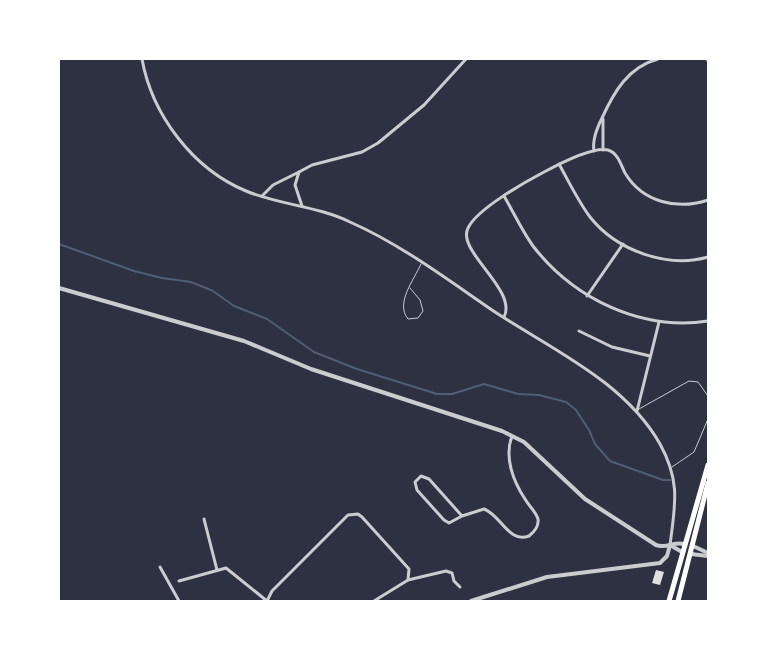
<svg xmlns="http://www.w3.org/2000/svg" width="767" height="660" font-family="'Roboto Serif',serif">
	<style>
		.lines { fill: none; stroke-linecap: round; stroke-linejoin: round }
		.stream { stroke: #4f5d75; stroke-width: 2 }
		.building { fill: #e0e0e3 }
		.service { stroke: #caccd0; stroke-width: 1 }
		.minor { stroke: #caccd0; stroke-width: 3 }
		.tertiary { stroke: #caccd0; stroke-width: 4 }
		.primary { stroke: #fff; stroke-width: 5 }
	</style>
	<rect width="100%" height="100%" fill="#2d3142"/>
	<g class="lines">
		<path class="stream" d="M59,244l75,27 28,7 29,4 22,9 21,15 33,13 47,33 43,17 80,25h15l32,-10 34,10 21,1 27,7 10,8 13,20 6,14 15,17 53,19h7"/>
	</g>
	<path class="building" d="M656,570l8,2 -4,13 -8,-2z"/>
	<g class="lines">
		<g class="service">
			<path d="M410,288l10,12 3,11 -5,7 -10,1c-13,-16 6,-39 13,-55"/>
			<path d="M639,409l50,-28 9,1 10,14"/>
			<path d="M672,467l22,-15 14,-33"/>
		</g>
		<g class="minor">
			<path d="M142,59c10,56 51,110 104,132 34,14 71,15 104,31 52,23 98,58 145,90 58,38 130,70 165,132 21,38 15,61 10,101"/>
			<path d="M706,59l2,1"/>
			<path d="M603,119v31"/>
			<path d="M594,151c-2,-11 3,-23 8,-33 12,-26 26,-51 56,-59"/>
			<path d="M559,164c10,18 19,37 31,53 26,33 77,52 118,40"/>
			<path d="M299,172l13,-7 50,-13 16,-9 46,-38 42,-46"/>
			<path d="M262,196l11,-11 26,-13 -4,13 7,21"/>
			<path d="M504,196c10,17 18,35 29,50 41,53 108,85 175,75"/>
			<path d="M587,296l36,-52"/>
			<path d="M504,317c14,-27 -48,-66 -36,-89 9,-19 57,-46 76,-56 13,-7 49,-26 64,-22 10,3 13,15 17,23 18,30 53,37 83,27"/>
			<path d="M579,331l33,16 38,9"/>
			<path d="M637,411l22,-89"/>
			<path d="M462,516l-13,7 -5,-3 -27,-30 -2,-8 6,-6 8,3 33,37 22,-7c17,6 25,35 45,27 5,-4 10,-10 9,-17 -2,-7 -9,-13 -13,-20 -12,-18 -21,-42 -13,-63"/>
			<path d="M204,519l13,51"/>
			<path d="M160,567l19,34"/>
			<path d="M408,580l38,-9 6,2 2,8 6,6"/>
			<path d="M179,581l47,-13 41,33"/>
			<path d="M267,601l5,-10 76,-76 10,-1 4,3 47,52 -1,11 -34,21"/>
		</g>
		<g class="tertiary">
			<path d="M59,288l185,53 67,28 191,62 22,11 61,57 71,46c11,4 18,-4 28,-1"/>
			<path d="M670,545l12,7"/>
			<path d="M693,546l15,7"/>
			<path d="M691,554l17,2"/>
			<path d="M471,601l76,-24 113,-14 7,-7 3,-11"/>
		</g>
		<g class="primary">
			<path d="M669,601l39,-136"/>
			<path d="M678,601l30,-118"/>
		</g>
	</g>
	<rect width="767" height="660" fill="none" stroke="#ffffff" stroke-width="120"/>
</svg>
